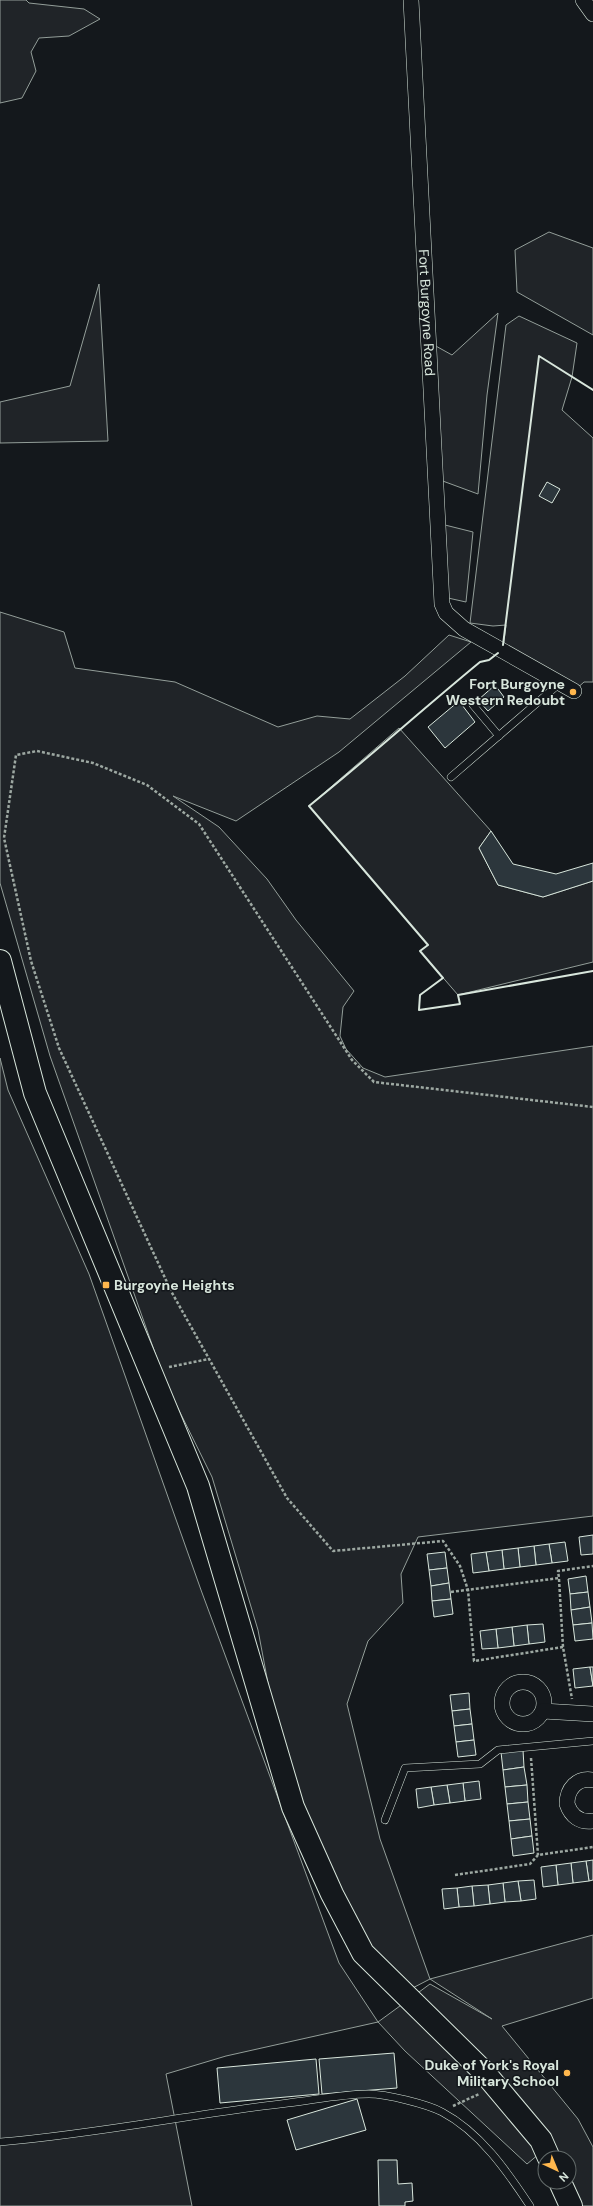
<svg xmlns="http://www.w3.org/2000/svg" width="593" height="2206" font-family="'DM Sans',sans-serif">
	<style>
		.green { fill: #202428; stroke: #939e99 }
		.building { fill: #2c363c; stroke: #d8e6dc }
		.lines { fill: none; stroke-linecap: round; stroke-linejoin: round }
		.service-casing { stroke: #d8e6dc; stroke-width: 8 }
		.minor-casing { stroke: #d8e6dc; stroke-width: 16 }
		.primary-casing { stroke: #d8e6dc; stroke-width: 24 }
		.path { stroke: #9da8a2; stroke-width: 2.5; stroke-dasharray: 3 2; stroke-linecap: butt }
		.service { stroke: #14181c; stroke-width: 7 }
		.minor { stroke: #14181c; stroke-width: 15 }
		.primary { stroke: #14181c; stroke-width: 22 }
		.wall { stroke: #d8e6dc; stroke-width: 2 }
		.poi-dot { fill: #ffb74d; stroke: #14181c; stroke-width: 1.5 }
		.labels { text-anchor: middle; stroke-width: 3; stroke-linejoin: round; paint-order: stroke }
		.street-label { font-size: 14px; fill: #d8e6dc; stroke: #14181c }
		.poi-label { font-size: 14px; font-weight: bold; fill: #d8e6dc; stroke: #14181c; text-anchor: end }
	</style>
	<rect width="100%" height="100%" fill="#14181c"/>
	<g class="green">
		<path d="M0,0h26l3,3 55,6 16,10 -31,17 -30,2 -8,14 5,19 -14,27 -22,5z"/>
		<path d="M549,232l44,16v87l-76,-43 -2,-42z"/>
		<path d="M99,284l9,157 -108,2v-41l70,-16z"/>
		<path d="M498,313l-11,82 -9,99 -38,-14 -6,-135 18,10z"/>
		<path d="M519,316l58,27 -5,34 -10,33 31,28v244h-9l-10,9 -71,-42 3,-24 -13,1 -23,-3 36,-298z"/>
		<path d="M445,525l28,7 -7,70 -18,-4z"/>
		<path d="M0,612l64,20 11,36 100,14 103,45 39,-11 33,3 55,-43 44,-41 22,7 -132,110 -103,69 -63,-25 46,31 48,52 29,41 58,71 -11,16 -3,29 6,13 17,19 22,9 208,-31v470l-175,21 -17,37 2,29 -35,38 -21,63 33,135 50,140 163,-44v63l-91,28 76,93 15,28v59h-28l4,-24v-24h-21l-3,-9 -18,15 -122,-113 -27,-29 -152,34 -60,18 26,132h-192v-1148l8,32 81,184 112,316 138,373 39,59 52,-38 62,35 -62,-40 -27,14 -43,-44 -71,-154 -31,-165 -46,-153 -46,-93 -116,-328 -50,-173z"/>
		<path d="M399,728l92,103 -12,17 19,37 45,12 50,-16v81l-135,33 -38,-44 8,-6 -119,-139z"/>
	</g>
	<g class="building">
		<path d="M547,482l13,7 -8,14 -13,-7z"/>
		<path d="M495,685l9,12 -16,14 -10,-11z"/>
		<path d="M459,701l16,21 -30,26 -17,-21z"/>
		<path d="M491,831l22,33 43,10 37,-11v18l-50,16 -45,-12 -19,-37z"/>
		<path d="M593,1535v19l-12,1 -2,-18z"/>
		<path d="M565,1542l3,19 -16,2 -3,-19z"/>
		<path d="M549,1544l3,19 -16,2 -2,-19z"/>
		<path d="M534,1546l2,19 -16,2 -2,-19z"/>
		<path d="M518,1548l2,19 -16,2 -2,-19z"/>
		<path d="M502,1550l2,19 -15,2 -3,-19z"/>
		<path d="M445,1552l2,16 -18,2 -2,-16z"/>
		<path d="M486,1552l3,19 -16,2 -2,-19z"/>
		<path d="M447,1568l2,15 -18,3 -2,-16z"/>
		<path d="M586,1576l2,16 -18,2 -2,-15z"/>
		<path d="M449,1583l2,16 -19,2 -1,-15z"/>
		<path d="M588,1592l2,15 -19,3 -1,-16z"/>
		<path d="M451,1599l2,15 -19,3 -2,-16z"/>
		<path d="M590,1607l2,16 -19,2 -2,-15z"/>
		<path d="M592,1623l1,16 -18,2 -2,-16z"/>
		<path d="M543,1624l2,18 -16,2 -2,-19z"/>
		<path d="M527,1625l2,19 -15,2 -2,-19z"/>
		<path d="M512,1627l2,19 -16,2 -2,-19z"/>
		<path d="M496,1629l2,19 -16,1 -2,-18z"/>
		<path d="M590,1667l3,19 -18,2 -2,-19z"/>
		<path d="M590,1667h3v19z"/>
		<path d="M469,1693l1,16 -18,2 -2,-16z"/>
		<path d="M470,1709l2,15 -18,2 -2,-15z"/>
		<path d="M472,1724l2,16 -18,2 -2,-16z"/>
		<path d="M474,1740l2,15 -18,2 -2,-15z"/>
		<path d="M523,1750l1,17 -21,3 -2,-18z"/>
		<path d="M524,1767l3,18 -22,2 -2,-17z"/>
		<path d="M479,1781l2,18 -16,2 -2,-18z"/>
		<path d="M463,1783l2,18 -15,2 -3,-18z"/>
		<path d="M447,1785l3,18 -16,2 -3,-18z"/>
		<path d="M527,1785l1,17 -21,2 -2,-17z"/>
		<path d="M431,1787l3,18 -16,3 -2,-19z"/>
		<path d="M528,1802l2,17 -21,2 -2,-17z"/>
		<path d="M530,1819l2,17 -21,3 -2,-18z"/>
		<path d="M532,1836l2,17 -21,3 -2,-17z"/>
		<path d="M593,1860v20l-4,1 -3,-20z"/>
		<path d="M586,1861l3,20 -16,2 -2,-20z"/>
		<path d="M571,1863l2,20 -15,2 -2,-20z"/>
		<path d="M556,1865l2,20 -15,2 -2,-20z"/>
		<path d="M534,1880l2,19 -15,2 -3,-20z"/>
		<path d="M518,1881l3,20 -16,1 -2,-19z"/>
		<path d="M503,1883l2,19 -15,2 -2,-19z"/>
		<path d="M488,1885l2,19 -16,2 -2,-20z"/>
		<path d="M472,1886l2,20 -15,1 -2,-19z"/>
		<path d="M457,1888l2,19 -15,2 -2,-20z"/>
		<path d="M394,2053l3,35 -75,6 -3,-35z"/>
		<path d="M316,2059l3,35 -99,9 -3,-35z"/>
		<path d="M357,2099l9,31 -70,20 -9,-30z"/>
		<path d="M378,2160h19l1,24 14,-1 1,18 -8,1v4h-26z"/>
	</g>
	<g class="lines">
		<g class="service-casing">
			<g id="service">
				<path d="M473,705l26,31"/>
				<path d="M451,777l109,-94"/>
				<path d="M385,1820l20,-52 75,-4 18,-14 95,-9"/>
				<path d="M0,2142c97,-8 192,-28 288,-39 26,-3 54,-9 81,-9 17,0 58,10 73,18 38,20 65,59 88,94"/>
			</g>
		</g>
		<g class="minor-casing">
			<g id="minor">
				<path id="s1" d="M411,0l31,604 4,9 18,16 110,62"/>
				<path d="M583,0l10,14"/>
				<circle cx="523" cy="1703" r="21"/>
				<path d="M543,1711l50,3"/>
				<path d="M593,1780c-16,-3 -26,9 -26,24 4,12 13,19 26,17"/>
			</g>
		</g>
		<g class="primary-casing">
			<g id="primary">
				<path d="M0,961l35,132 163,393 95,321 39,87 31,59 120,118 58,69 8,18"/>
				<path d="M560,2182l11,24"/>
			</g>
		</g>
		<g class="path">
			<path d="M169,1367l40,-8"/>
			<path d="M559,1579l4,68 9,52"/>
			<path d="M451,1592l108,-14 -1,-7 35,-5"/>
			<path d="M563,1647l-89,14 -6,-71 -8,-24 -17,-25 -110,10 -46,-53 -116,-207 -112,-243 -28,-87 -27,-123 12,-83 21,-4 56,12 54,22 52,39 153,236 22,22 219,25"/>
			<path d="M531,1758l7,97"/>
			<path d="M455,1875l75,-11 8,-9 55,-8"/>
			<path d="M453,2106l26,-12"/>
		</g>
		<use href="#service" class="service"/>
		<use href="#minor" class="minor"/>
		<use href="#primary" class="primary"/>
		<g class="wall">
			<path d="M503,645l36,-289 54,34"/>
			<path d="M498,653l-9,7 -9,2c-57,47 -113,97 -171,144l119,139 -8,6 23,27 -23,17 -1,15 41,-6 -2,-9 135,-24"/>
		</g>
	</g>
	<g class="poi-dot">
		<circle cx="573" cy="692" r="4"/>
		<rect x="102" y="1281" width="8" height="8" rx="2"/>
		<circle cx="567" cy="2073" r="4"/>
	</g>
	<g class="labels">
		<g class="street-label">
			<text dy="5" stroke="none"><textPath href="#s1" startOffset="313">Fort Burgoyne Road</textPath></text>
		</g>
		<g class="poi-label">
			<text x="565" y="689">Fort Burgoyne<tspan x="565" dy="16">Western Redoubt</tspan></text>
			<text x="114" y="1290" text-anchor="start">Burgoyne Heights</text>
			<text x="559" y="2070">Duke of York's Royal<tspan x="559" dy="16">Military School</tspan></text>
		</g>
	</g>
	<g transform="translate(557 2170) rotate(136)"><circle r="19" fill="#14181c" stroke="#626a69"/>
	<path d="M0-3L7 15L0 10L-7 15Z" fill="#ffb74d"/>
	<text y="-6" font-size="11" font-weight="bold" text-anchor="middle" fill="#d8e6dc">N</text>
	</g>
</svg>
